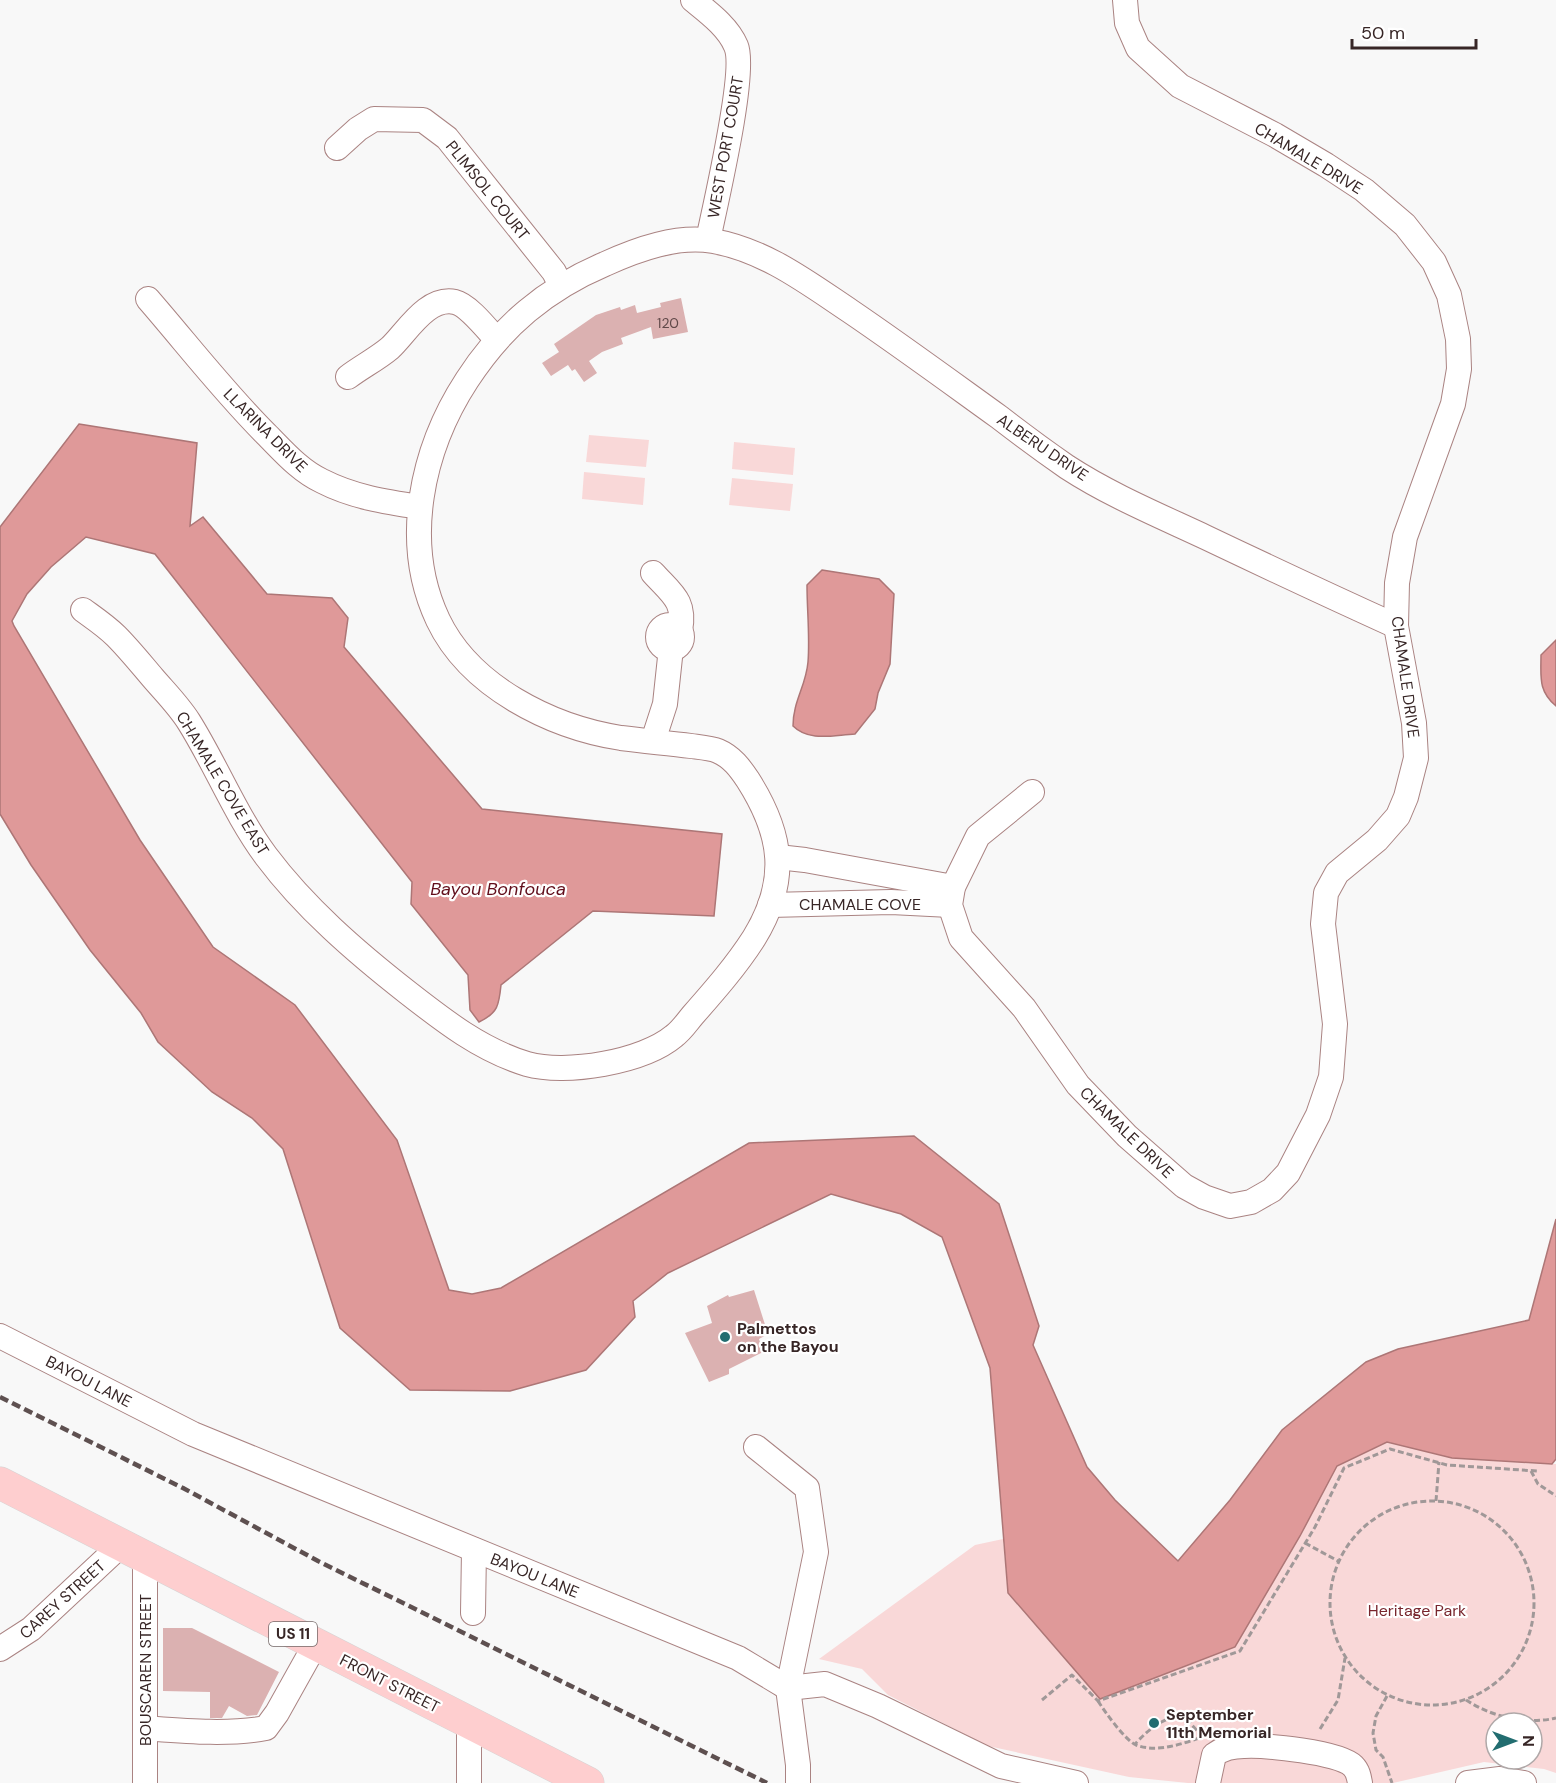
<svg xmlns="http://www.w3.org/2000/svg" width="1556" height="1783" font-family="'DM Sans',sans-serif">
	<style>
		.green { fill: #f9d8d8; fill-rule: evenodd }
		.water { fill: #df9999; stroke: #ad7676; stroke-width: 1.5 }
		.building { fill: #dbb1b1 }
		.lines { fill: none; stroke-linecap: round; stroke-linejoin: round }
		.minor-casing { stroke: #aa8382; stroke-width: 26 }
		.major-casing { stroke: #d7d4d4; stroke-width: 33 }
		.path { stroke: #a09898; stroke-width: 3; stroke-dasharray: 6 3; stroke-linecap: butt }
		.minor { stroke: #fff; stroke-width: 24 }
		.major { stroke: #fececf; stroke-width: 32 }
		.rail { stroke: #5e5050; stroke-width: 4.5; stroke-dasharray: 9 4.5; stroke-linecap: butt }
		.poi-dot { fill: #226d70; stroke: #fff; stroke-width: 2 }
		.labels { text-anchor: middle; stroke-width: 4.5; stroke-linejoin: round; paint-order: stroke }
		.number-label { font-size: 14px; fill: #604949 }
		.shield { fill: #fff; stroke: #736767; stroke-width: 1.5 }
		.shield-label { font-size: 15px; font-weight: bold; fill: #372626 }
		.street-label { font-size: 16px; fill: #372626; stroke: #fff }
		.poi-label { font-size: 16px; font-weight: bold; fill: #372626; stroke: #fff; text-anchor: start }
		.park-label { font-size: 16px; fill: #78262d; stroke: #fff }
		.water-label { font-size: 18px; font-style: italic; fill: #610e1b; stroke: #fff }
	</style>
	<rect width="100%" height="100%" fill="#f8f8f8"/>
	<g class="green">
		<path d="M589,435l60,5 -3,27 -60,-5z"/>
		<path d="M734,442l61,6 -2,27 -61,-6z"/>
		<path d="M584,472l61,6 -2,27 -61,-6z"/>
		<path d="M732,478l61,6 -3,27 -61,-6z"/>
		<path d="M1387,1442l65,16 104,6v309l-12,-4 -60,-7 -91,21h-205l-59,-6 -141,-31 -100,-51 -26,-26 -43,-10 156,-114 28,-6 5,55 92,105 200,-163 37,-70zM1496,1723h36v36h-36z"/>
	</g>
	<g class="water">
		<path d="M79,424l118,19 -7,83 13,-9 64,77 65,4 16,20 -4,29 138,162 240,25 -8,82 -121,-5 -92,74c-2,20 -3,28 -22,37l-9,-12 -2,-35 -57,-71 1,-22 -257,-328 -69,-17 -35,30 -24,27 -15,27 2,5 126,214 73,107 82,58 102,135 52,150 23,4 29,-6 248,-145 165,-7 85,68 40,122 -6,19 54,122 28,33 63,61 52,-61 52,-70 84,-68 32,-13 131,-29 27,-101v240l-4,5 -100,-6 -65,-16 -50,24 -37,70 -65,111 -135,52 -92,-106 -18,-225 -48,-131 -41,-23 -70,-20 -163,79 -35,28 2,16 -49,53 -76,21 -100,-1 -70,-62 -57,-179 -31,-31 -40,-26 -54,-50 -17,-29 -51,-63 -59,-85 -31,-51v-287z"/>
		<path d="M822,570l57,9 15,15 -4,70 -12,29 -3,16 -20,25c-22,1 -46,8 -62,-8 0,-25 13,-40 15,-64 2,-25 -1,-52 -1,-77z"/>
		<path d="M1556,640v66c-18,-15 -15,-29 -15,-51z"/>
	</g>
	<g class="building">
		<path d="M681,298l7,34 -35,7 -2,-12 -30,11 2,6 -21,8 -13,9 8,12 -13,9 -9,-13 -3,2 -4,-6 -17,11 -9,-13 17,-11 -5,-8 42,-29 24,-8 1,3 14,-5 2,8 24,-6 -1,-4z"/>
		<path d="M754,1290l14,44 -9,5 4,13 -34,17v5l-20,8 -24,-49 27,-10 -5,-17 21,-11 1,2z"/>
		<path d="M163,1628h29l87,44 -22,43 -10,1 -18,-10 -7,12h-12v-26l-47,-1z"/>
	</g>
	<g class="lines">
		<g class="minor-casing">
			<g id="minor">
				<path d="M693,0c16,13 35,27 43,46 11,25 -21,160 -28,194"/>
				<path d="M337,148l21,-19 16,-10 49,1 24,18 107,134 7,14"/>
				<path d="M148,299c39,45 76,93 118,135 17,17 34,37 56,47 31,16 64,21 98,26"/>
				<path d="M348,377c13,-10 29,-18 42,-29 17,-16 37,-52 65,-46 13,3 32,27 41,37"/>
				<path d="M653,573c19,21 33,28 27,58"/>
				<path d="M83,610c11,8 23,16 33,26 13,13 25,28 37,42 12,14 26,28 36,44 27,43 46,92 77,134 39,52 90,96 141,136 37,29 74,58 120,72 39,11 116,-2 147,-28 8,-6 13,-14 19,-21 22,-25 43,-49 61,-77 35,-57 29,-103 -6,-158 -8,-12 -16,-23 -30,-29 -7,-3 -20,-4 -27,-5 -24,-3 -47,-5 -70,-8 -70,-11 -151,-51 -183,-118 -37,-78 -16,-171 29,-240 35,-54 79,-91 138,-116 33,-15 72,-29 108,-23 52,9 95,42 137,70 50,34 99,70 149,106 22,17 45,34 68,50 43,28 91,48 138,70 63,30 127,60 191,89"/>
				<circle cx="670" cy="637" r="12"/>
				<path d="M653,741l12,-37 6,-56"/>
				<path d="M1032,792l-54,44 -25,51 -3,18 11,33 63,70 54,77 49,51 57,50 20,11 26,9 21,-4 21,-12 16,-17 30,-58 13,-38 4,-53 -12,-100 3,-31 11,-20 40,-33 21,-24 8,-19 10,-39 -2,-35 -18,-97 1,-43 8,-46 48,-133 6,-35 -1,-30 -9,-44 -15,-33 -29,-37 -41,-35 -38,-25 -51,-30 -95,-49 -42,-38 -11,-25 -2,-23"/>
				<path d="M778,857l27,3 148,27"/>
				<path d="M770,905l121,-3 59,3"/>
				<path d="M0,1336l193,98 545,224 50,30 37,-4 53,22 123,60 75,17"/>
				<path d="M756,1447l51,41 9,64 -28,136 10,77v18"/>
				<path d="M145,1558v225"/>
				<path d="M473,1613l1,-63"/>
				<path d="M0,1649l31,-20 91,-85"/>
				<path d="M469,1723v60"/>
				<path d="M145,1728c40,3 82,7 121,0l11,-15 38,-68"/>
				<path d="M1208,1783l6,-28c9,-7 19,-9 30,-9 22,-1 95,6 109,20 5,5 6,11 7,17"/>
				<path d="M1468,1783l32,-4 24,4"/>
			</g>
		</g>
		<g class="major-casing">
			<path id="major" d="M0,1483l588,300"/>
		</g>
		<g class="path">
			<path d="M1531,1471l7,13 18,12"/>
			<path d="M1436,1501l3,-39"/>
			<circle cx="1432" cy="1603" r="102"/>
			<path d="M1305,1543l33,18"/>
			<path d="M1387,1696l-11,20 -3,17 3,17 7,7 9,26"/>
			<path d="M1042,1700l30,-25 26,26 142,-50 75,-124 29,-59 46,-19 57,16 90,6"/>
			<path d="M1466,1700c26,17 60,25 90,18"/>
			<path d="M1098,1701c7,11 27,39 38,44 21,8 46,-1 66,-8 -5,-6 -11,-14 -17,-18 -17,-8 -40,14 -50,25"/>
			<path d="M1320,1729l18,-29 7,-42"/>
		</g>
		<use href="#minor" class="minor"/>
		<use href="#major" class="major"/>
		<path class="rail" d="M0,1397l183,91 135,73 449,222"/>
	</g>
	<g class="poi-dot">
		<circle cx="725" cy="1337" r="6"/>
		<circle cx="1154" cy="1723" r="6"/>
	</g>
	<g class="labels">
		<g class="number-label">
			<text x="668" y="328">120</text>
		</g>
		<rect class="shield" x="269" y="1622" width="48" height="24" rx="4.5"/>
		<g class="shield-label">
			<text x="293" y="1639">US 11</text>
		</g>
		<g class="street-label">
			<text transform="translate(725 147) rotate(-80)" y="6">WEST PORT COURT</text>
			<text transform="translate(1309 158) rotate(31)" y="6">CHAMALE DRIVE</text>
			<text transform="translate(488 190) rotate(51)" y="6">PLIMSOL COURT</text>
			<text transform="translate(266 430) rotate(45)" y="6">LLARINA DRIVE</text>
			<text transform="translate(1043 447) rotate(34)" y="6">ALBERU DRIVE</text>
			<text transform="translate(1406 677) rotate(82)" y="6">CHAMALE DRIVE</text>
			<text transform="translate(223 783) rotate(59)" y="6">CHAMALE COVE EAST</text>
			<text x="860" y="910">CHAMALE COVE</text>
			<text transform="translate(1127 1132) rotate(44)" y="6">CHAMALE DRIVE</text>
			<text transform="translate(89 1381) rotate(27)" y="6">BAYOU LANE</text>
			<text transform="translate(535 1575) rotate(22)" y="6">BAYOU LANE</text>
			<text transform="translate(62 1599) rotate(-42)" y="6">CAREY STREET</text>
			<text transform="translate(145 1670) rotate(-90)" y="6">BOUSCAREN STREET</text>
			<text transform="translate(390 1683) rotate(27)" y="6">FRONT STREET</text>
		</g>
		<g class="poi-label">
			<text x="737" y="1334">Palmettos<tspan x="737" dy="18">on the Bayou</tspan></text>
			<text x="1166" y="1720">September<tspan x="1166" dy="18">11th Memorial</tspan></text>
		</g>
		<g class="park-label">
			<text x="1417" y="1616">Heritage Park</text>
		</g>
		<g class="water-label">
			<text x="498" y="895">Bayou Bonfouca</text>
		</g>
	</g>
	<g transform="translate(1514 1741) rotate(90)"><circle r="28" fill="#ffffff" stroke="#afa8a8" stroke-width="1.5"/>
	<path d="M0-4.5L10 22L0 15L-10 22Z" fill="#226d70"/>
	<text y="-9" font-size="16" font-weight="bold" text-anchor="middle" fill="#372626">N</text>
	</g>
	<path d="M1352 39v9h124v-9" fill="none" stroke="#372626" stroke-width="3"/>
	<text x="1361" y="39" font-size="18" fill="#372626" stroke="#ffffff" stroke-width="4.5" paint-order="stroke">50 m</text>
</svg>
